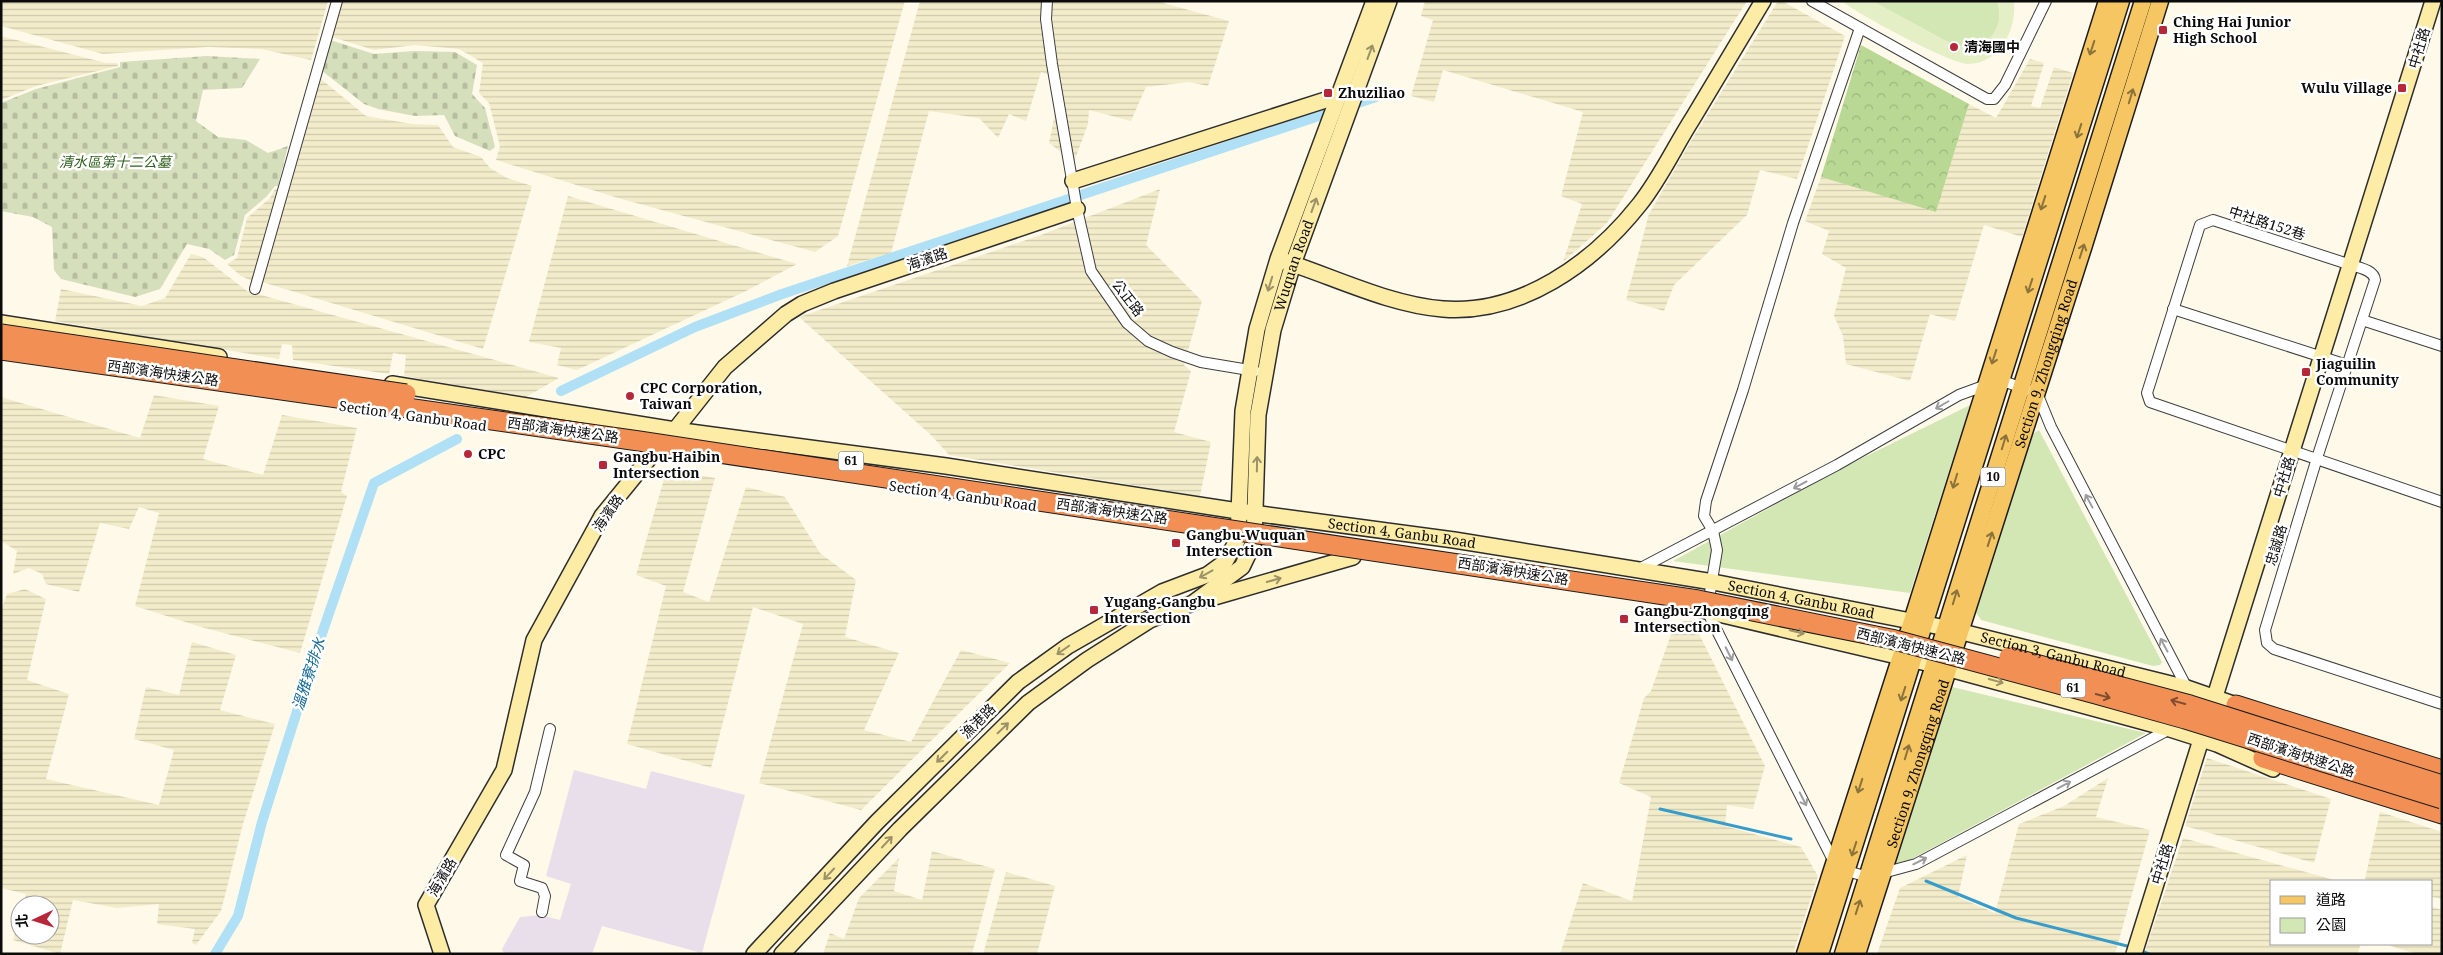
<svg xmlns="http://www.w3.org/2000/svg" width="2443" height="955" font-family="'Noto Serif','Noto Sans TC',serif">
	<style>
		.industrial { fill: #e8dfea }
		.farmland { fill: url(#farmland-rules) }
		.green { fill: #d3e7b5 }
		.forest { fill: url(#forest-crowns) }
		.cemetery { fill: url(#cemetery-stones) }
		.pitch { fill: #e4efc6 }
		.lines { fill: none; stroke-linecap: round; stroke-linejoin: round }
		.stream { stroke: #389cca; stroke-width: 3 }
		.canal { stroke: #afe0f5; stroke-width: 10 }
		.street-casing { stroke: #3e3e3e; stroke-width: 12 }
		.secondary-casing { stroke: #2d2d2d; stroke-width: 18 }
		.primary-casing { stroke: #1c1c1c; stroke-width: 19 }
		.highway-casing { stroke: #1c1c1c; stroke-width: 21 }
		.street { stroke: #fff; stroke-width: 10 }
		.secondary { stroke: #fdeca6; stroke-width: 15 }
		.primary { stroke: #f6c662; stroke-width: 16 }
		.highway { stroke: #f28f55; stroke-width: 19 }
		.highway-bridge-casing { stroke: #1c1c1c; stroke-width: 21; stroke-linecap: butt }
		.highway-bridge { stroke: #f28f55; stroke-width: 19 }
		.oneway { stroke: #8c723b }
		.oneway2 { stroke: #9c9268 }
		.oneway3 { stroke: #9d9d9d }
		.oneway4 { stroke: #7e4d30 }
		.poi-dot { fill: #b7273a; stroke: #fff; stroke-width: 2 }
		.labels { text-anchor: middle; stroke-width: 5; stroke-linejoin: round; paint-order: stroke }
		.shield { fill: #fff; stroke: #545454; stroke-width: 1 }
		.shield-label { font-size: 12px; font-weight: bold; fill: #0b0b0b }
		.poi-label { font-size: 14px; font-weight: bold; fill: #0b0b0b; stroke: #fff; text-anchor: start }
		.street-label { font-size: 14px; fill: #0b0b0b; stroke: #fff }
		.park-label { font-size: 14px; font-style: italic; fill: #31611e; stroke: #fff }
		.water-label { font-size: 15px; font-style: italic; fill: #186c99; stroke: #fff }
	</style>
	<defs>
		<pattern id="farmland-rules" width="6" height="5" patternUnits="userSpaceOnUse" patternTransform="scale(1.25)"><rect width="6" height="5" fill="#f3eccb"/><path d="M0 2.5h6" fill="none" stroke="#cfc9ad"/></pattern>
		<pattern id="forest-crowns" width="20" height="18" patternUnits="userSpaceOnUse" patternTransform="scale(1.25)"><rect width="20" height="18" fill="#b8d894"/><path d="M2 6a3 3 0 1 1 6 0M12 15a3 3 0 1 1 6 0" fill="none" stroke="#9db87e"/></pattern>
		<pattern id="cemetery-stones" width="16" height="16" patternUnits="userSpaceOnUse" patternTransform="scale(1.25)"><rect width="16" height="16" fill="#d6dfbc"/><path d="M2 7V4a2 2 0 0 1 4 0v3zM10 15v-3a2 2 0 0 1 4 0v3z" fill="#b6bea0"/></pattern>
	</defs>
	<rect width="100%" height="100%" fill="#fff9e9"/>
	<path class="industrial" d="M574,770l72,19 5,-18 94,24 -43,158 -100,-27 -10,28h-88l-2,-5 18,-32 21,-2 19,5 11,-36 -25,-8z"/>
	<g class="farmland">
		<path d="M1,1h327l-17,59 -50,-11 -53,-2 -105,7 -102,-28z"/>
		<path d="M342,1h563l-67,235 -23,16 -197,-54 -122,-38 4,-14 -11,-43 -10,-10 4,-30 -24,-14 -44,-4 -41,5 -42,-13z"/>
		<path d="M920,1h236l73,20 -21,65 -19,-4 -43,5 -15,34 -42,-11 -1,14 -14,38 -25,-19 13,-64 -21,-7 -15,49 -17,-7 -11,24 -19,-20 -50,-7 -38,142 -44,13z"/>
		<path d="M1425,1h322l-140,222 -44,39 19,-58 -21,-8 22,-84 -140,-42 -9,32 -23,-6 22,-76 -12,-4z"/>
		<path d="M1778,1h4l63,35 -48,143 -37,-9 -13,45 -73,70 -10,26 -38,-11 23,-86 42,-73z"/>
		<path d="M1,36l105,27h11l1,3 -82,20 -35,14z"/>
		<path d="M2030,59l14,4 -13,43 9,2 14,-41 19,6 -51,164 -38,-12 -29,96 -25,-7 -20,67 -64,-17 -3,-28 -9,-20 12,-48 -24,-14 7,-23 -24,-10 16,-44 115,34 33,-107 27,14z"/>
		<path d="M321,79l45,37 46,8 26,1 15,22 28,10 9,11 17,10 25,8 -49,163 -221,-67z"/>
		<path d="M275,189l3,1 -26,91 -11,-5 -14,-12 10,-6 10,-40 23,-20z"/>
		<path d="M1160,189l-14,56 56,56 -18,64 7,6 -17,61 37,10 -11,54 -251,-41 -17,-19 -133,-119 242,-82z"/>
		<path d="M568,196l229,68 -53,28 -167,78 -20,-5 4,-17 -32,-6z"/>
		<path d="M191,254l12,3 44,34 312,87 -33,19 -122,-21 2,-21 -13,-2 -4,21 -96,-14 -1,-15 -10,-1 -3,15 -224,-38 6,-32 81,17 23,-8z"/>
		<path d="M154,395l65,11 -16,53 60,16 19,-60 75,13 -16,64 6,4 -47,157 -99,-26 -66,-21 24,-93 -20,-6 -10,22 -29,-6 -21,69 -33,-8 -4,-10 -13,-6 -16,6 4,-23 -16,-10v-144l139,41z"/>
		<path d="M667,469l48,9 -32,114 26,10 37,-115 39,10 35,56 36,27 -11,57 54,16 -35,77 47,12 50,-92 49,13 -149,147 -102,-27 44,-159 -50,-17 -42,161 -84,-24 39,-158 -30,-11z"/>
		<path d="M25,589l21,10 -19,81 42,14 -23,85 113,26 15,-55 -40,-11 12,-52 33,8 13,-53 44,13 -16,55 55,14 -32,100 -22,87 -25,34 -4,-2 3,-14 -38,-5 2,-20 -42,4 -44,-8 -13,54 -47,-14 7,-23v18h30v-30h-27l3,-11 -25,-6v-278l6,-16z"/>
		<path d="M1692,620l73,146 -12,43 -26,-4 -2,21 76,21 17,29 -25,78h-233l23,-71 49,18 19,-104 -32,-14 25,-85 7,-7 24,-68z"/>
		<path d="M2207,758l124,41 -17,64 -129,-37z"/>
		<path d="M2108,778l-12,39 54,13 -35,124h-238l23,-66 67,-33 -9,42 37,16 24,-89 45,-18z"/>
		<path d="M2380,812l62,20v67l-10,-2v-16h-58l-9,-2z"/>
		<path d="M2183,838l155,43h-66v63h89l-4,10h-213z"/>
		<path d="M932,851l63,18 -23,85h-149l7,-21 14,6 15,-41 40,-40 -5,33 28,9z"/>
		<path d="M1006,872l49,14 -18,68h-54z"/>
		<path d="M2432,907l10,3v44h-25l-33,-10h48z"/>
	</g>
	<g class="green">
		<path d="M1872,1h125c10,31 -13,50 -42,45z"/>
		<path d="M1970,405l-60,188 -237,-32 167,-92z"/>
		<path d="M2039,430l123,232 -2,3 -7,1 -172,-46 -6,-9 56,-176z"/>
		<path d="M1948,686l198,47 -255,137z"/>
	</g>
	<path class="forest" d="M1861,45l108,59 -33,108 -115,-35z"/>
	<g class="cemetery">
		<path d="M330,40l44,14 40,-3 41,1 22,13 -5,29 13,14 10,39 -5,4 -35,-15 -11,-21 -29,1 -37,-7 -14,-5 -43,-34z"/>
		<path d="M207,56l53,3 -18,29 -39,2 -7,31 22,16 28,3 22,13 20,-7 -10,40h-3l-8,10 -22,19 -11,40 -9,5 -16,-11 -22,-5 -27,45 -25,8 -74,-18 -7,-9 -2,-43 -19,-10 -32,-6v-108l35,-14 84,-22v-5z"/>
	</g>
	<path class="pitch" d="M1842,1h30l83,45c29,5 52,-14 42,-45h17c3,28 -14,63 -46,63 -17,0 -111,-50 -126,-63z"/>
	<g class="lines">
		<g class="stream">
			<path d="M1660,809l131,30"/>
			<path d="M1926,881l90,37 111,28"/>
			<path d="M2144,952l5,2"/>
		</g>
		<g class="canal">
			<path d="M561,391l134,-64 87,-33 594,-197"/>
			<path d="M215,954l23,-38 24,-94 55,-174 57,-165 83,-44"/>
		</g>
		<g class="street-casing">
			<g id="street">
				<path d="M1047,1l-1,18 6,45 25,145 14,62 36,52 21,18 24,11 29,10 54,9"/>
				<path d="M1812,1l175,98h7l11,-14 41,-84"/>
				<path d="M1860,28l-67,195 -50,167 -37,111 -2,15 9,15 4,19 -10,61 128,253 12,7 21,6 48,-13 254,-135"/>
				<path d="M255,289l82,-288"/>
				<path d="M2173,309l174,56"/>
				<path d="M2362,320l80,26"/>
				<path d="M2442,502l-292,-100 -3,-9 53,-168 13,-5 138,45c9,3 23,5 24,15l-58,178 -52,172 2,13 7,6 168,55"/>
				<path d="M1637,570l200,-105 122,-70 41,-15 37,13 14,34 136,261"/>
				<path d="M542,912l3,-16 -3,-8 -22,-7 4,-16 -18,-10 29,-63 15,-63"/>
			</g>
		</g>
		<g class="secondary-casing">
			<g id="secondary">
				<path d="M1073,181l265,-85"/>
				<path d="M1284,261c50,16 106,44 159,48 78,6 150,-46 196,-104 21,-26 36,-59 54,-87 23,-39 47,-78 70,-117"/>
				<path d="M1,323l218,34"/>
				<path id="s1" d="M392,384l283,46 271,36 292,45 216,29 259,42 233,46 241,60 49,17"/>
				<path d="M1204,600l149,-43"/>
				<path d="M1702,610l233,55 235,64 47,15 56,25"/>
				<path d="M2212,706l221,-705"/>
				<path d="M442,954l-16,-49 78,-135 30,-130 68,-124 53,-65 20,-21 50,-63 61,-53 16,-10 32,-13 243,-82"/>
				<path d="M754,954l123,-132 141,-140 50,-36 94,-54 45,-17 18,-13 13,-23 5,-128 14,-82 21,-70 96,-258"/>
				<path id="s2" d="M782,954l118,-125 128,-126 59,-43 63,-40 43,-17 49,-36 12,-25 4,-127 15,-85 20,-66 96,-263"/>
				<path d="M2134,954l70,-224"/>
			</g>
		</g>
		<g class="primary-casing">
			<g id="primary">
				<path d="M1805,954l96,-298 206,-655"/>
				<path d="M1820,954l301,-953"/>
				<path d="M1843,954l300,-953"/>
				<path id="s3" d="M1857,954l226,-706 77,-247"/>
			</g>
		</g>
		<g class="highway-casing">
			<g id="highway">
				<path d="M2236,705l206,65"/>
				<path d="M2263,758l179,56"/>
			</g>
		</g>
		<use href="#street" class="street"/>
		<use href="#secondary" class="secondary"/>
		<use href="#primary" class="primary"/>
		<use href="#highway" class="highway"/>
		<g class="highway-bridge-casing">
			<g id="highway-bridge">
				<path d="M1,334l405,60"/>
				<path d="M1,350l638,91 1059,159 193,39 205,55 89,25 257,80"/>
				<path d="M2009,657l181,48 252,80"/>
			</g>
		</g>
		<use href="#highway-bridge" class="highway-bridge"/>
	</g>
	<defs><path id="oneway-shaft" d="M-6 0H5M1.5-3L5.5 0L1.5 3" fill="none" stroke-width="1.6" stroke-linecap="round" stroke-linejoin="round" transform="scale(1.25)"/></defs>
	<g class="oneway">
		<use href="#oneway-shaft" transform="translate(2092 48) rotate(108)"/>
		<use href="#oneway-shaft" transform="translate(2131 96) rotate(-73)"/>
		<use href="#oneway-shaft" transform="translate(2079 131) rotate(108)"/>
		<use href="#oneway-shaft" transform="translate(2043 203) rotate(108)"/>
		<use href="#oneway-shaft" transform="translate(2082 251) rotate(-72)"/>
		<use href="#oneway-shaft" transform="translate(2030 286) rotate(108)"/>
		<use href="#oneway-shaft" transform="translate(1994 357) rotate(108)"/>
		<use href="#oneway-shaft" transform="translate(2004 442) rotate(-73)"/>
		<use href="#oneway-shaft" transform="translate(1955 481) rotate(107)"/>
		<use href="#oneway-shaft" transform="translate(1990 539) rotate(-72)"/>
		<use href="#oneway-shaft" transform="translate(1955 597) rotate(-73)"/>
		<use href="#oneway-shaft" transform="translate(1903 694) rotate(108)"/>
		<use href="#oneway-shaft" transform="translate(1907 752) rotate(-73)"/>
		<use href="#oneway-shaft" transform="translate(1860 786) rotate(108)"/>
		<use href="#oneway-shaft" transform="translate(1854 849) rotate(108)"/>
		<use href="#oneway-shaft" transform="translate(1858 907) rotate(-72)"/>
	</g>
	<g class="oneway2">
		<use href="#oneway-shaft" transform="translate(1370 52) rotate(-70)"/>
		<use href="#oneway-shaft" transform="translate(1314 205) rotate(-70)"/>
		<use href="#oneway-shaft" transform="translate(1270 284) rotate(107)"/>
		<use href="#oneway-shaft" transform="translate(1257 464) rotate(-89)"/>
		<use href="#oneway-shaft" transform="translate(1206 574) rotate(151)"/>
		<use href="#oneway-shaft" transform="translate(1274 580) rotate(-16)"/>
		<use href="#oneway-shaft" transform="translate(1797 632) rotate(13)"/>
		<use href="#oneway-shaft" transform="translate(1063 650) rotate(145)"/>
		<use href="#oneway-shaft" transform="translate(1996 681) rotate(15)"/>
		<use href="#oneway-shaft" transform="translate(1003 728) rotate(-44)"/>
		<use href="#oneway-shaft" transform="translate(942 757) rotate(135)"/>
		<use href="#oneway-shaft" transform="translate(887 842) rotate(-47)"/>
		<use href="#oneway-shaft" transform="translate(829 874) rotate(133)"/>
	</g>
	<g class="oneway3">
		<use href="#oneway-shaft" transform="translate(1942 405) rotate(150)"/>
		<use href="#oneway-shaft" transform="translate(1800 485) rotate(152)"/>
		<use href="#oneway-shaft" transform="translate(2089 501) rotate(-118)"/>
		<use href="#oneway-shaft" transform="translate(2164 645) rotate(-118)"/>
		<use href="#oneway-shaft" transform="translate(1729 654) rotate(63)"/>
		<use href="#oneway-shaft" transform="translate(2064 785) rotate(-28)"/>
		<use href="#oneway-shaft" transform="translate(1803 799) rotate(63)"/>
		<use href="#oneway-shaft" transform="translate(1920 861) rotate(-26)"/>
	</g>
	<g class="oneway4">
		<use href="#oneway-shaft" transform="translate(2103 696) rotate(15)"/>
		<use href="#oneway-shaft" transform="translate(2178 702) rotate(-165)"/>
	</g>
	<g class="poi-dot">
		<rect x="2158" y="25" width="10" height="10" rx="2.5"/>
		<circle cx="1954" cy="47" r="5"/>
		<rect x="2397" y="83" width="10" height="10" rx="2.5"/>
		<rect x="1323" y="88" width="10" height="10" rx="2.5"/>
		<rect x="2301" y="367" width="10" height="10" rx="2.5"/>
		<circle cx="630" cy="396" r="5"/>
		<circle cx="468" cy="454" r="5"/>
		<rect x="598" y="460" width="10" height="10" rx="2.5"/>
		<rect x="1171" y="538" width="10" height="10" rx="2.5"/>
		<rect x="1089" y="605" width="10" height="10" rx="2.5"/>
		<rect x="1619" y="614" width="10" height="10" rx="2.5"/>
	</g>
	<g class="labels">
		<g class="shield">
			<rect x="838.5" y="451.5" width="25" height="19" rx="4"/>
			<rect x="1980.5" y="467.5" width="25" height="19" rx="4"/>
			<rect x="2060.5" y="678.5" width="25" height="19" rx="4"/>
		</g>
		<g class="shield-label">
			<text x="851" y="465">61</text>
			<text x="1993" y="481">10</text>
			<text x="2073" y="692">61</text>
		</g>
		<g class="poi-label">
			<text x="2173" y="27">Ching Hai Junior<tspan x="2173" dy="16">High School</tspan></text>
			<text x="1964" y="52">清海國中</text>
			<text x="2392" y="93" text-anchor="end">Wulu Village</text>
			<text x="1338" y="98">Zhuziliao</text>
			<text x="2316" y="369">Jiaguilin<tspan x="2316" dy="16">Community</tspan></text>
			<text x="640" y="393">CPC Corporation,<tspan x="640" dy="16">Taiwan</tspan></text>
			<text x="478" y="459">CPC</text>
			<text x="613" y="462">Gangbu-Haibin<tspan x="613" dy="16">Intersection</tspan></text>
			<text x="1186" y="540">Gangbu-Wuquan<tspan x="1186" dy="16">Intersection</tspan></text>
			<text x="1104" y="607">Yugang-Gangbu<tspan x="1104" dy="16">Intersection</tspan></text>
			<text x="1634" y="616">Gangbu-Zhongqing<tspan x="1634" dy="16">Intersection</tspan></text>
		</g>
		<g class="street-label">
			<text transform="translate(2419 48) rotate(-73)" y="5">中社路</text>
			<text transform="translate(2267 223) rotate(18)" y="5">中社路152巷</text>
			<text transform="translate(927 259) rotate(-19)" y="5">海濱路</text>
			<text dy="5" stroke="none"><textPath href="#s2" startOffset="915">Wuquan Road</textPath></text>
			<text transform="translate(1128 298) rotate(52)" y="5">公正路</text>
			<text dy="5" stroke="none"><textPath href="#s3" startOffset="620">Section 9, Zhongqing Road</textPath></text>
			<text transform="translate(163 373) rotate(8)" y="5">西部濱海快速公路</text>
			<text transform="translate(413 416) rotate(8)" y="5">Section 4, Ganbu Road</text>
			<text transform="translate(563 430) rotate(8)" y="5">西部濱海快速公路</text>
			<text transform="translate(2284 477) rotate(-73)" y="5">中社路</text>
			<text transform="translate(963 496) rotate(8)" y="5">Section 4, Ganbu Road</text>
			<text transform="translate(1112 511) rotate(8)" y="5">西部濱海快速公路</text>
			<text transform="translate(608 513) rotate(-55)" y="5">海濱路</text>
			<text dy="5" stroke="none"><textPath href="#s1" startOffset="1021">Section 4, Ganbu Road</textPath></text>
			<text transform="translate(2276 545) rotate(-73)" y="5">忠誠路</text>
			<text transform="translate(1513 571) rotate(9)" y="5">西部濱海快速公路</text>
			<text dy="5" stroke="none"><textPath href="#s1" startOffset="1426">Section 4, Ganbu Road</textPath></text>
			<text transform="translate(1911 646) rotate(14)" y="5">西部濱海快速公路</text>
			<text dy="5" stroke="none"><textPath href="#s1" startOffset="1684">Section 3, Ganbu Road</textPath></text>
			<text transform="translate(978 721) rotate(-45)" y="5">漁港路</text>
			<text transform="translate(2301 755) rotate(18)" y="5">西部濱海快速公路</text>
			<text dy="5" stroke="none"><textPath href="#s3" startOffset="200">Section 9, Zhongqing Road</textPath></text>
			<text transform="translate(2162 864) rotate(-73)" y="5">中社路</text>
			<text transform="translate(442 877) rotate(-60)" y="5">海濱路</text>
		</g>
		<g class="park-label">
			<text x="115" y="167">清水區第十二公墓</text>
		</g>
		<g class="water-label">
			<text transform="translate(309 674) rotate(-72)" y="5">溫雅寮排水</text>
		</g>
	</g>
	<rect width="2443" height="955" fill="none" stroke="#0b0b0b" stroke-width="5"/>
	<rect x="2270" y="880" width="162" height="65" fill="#ffffff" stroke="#9d9d9d"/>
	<rect x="2280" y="896" width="25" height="8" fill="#f6c662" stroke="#9d9d9d"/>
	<text x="2316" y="905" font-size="15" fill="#0b0b0b">道路</text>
	<rect x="2280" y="918" width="25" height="15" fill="#d3e7b5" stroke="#9d9d9d"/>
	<text x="2316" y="930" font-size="15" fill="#0b0b0b">公園</text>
	<g transform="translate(35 920) rotate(266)"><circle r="24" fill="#ffffff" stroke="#9d9d9d"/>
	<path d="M0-4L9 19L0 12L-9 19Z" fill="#b7273a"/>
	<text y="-8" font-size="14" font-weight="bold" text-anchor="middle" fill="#0b0b0b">北</text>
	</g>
</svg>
